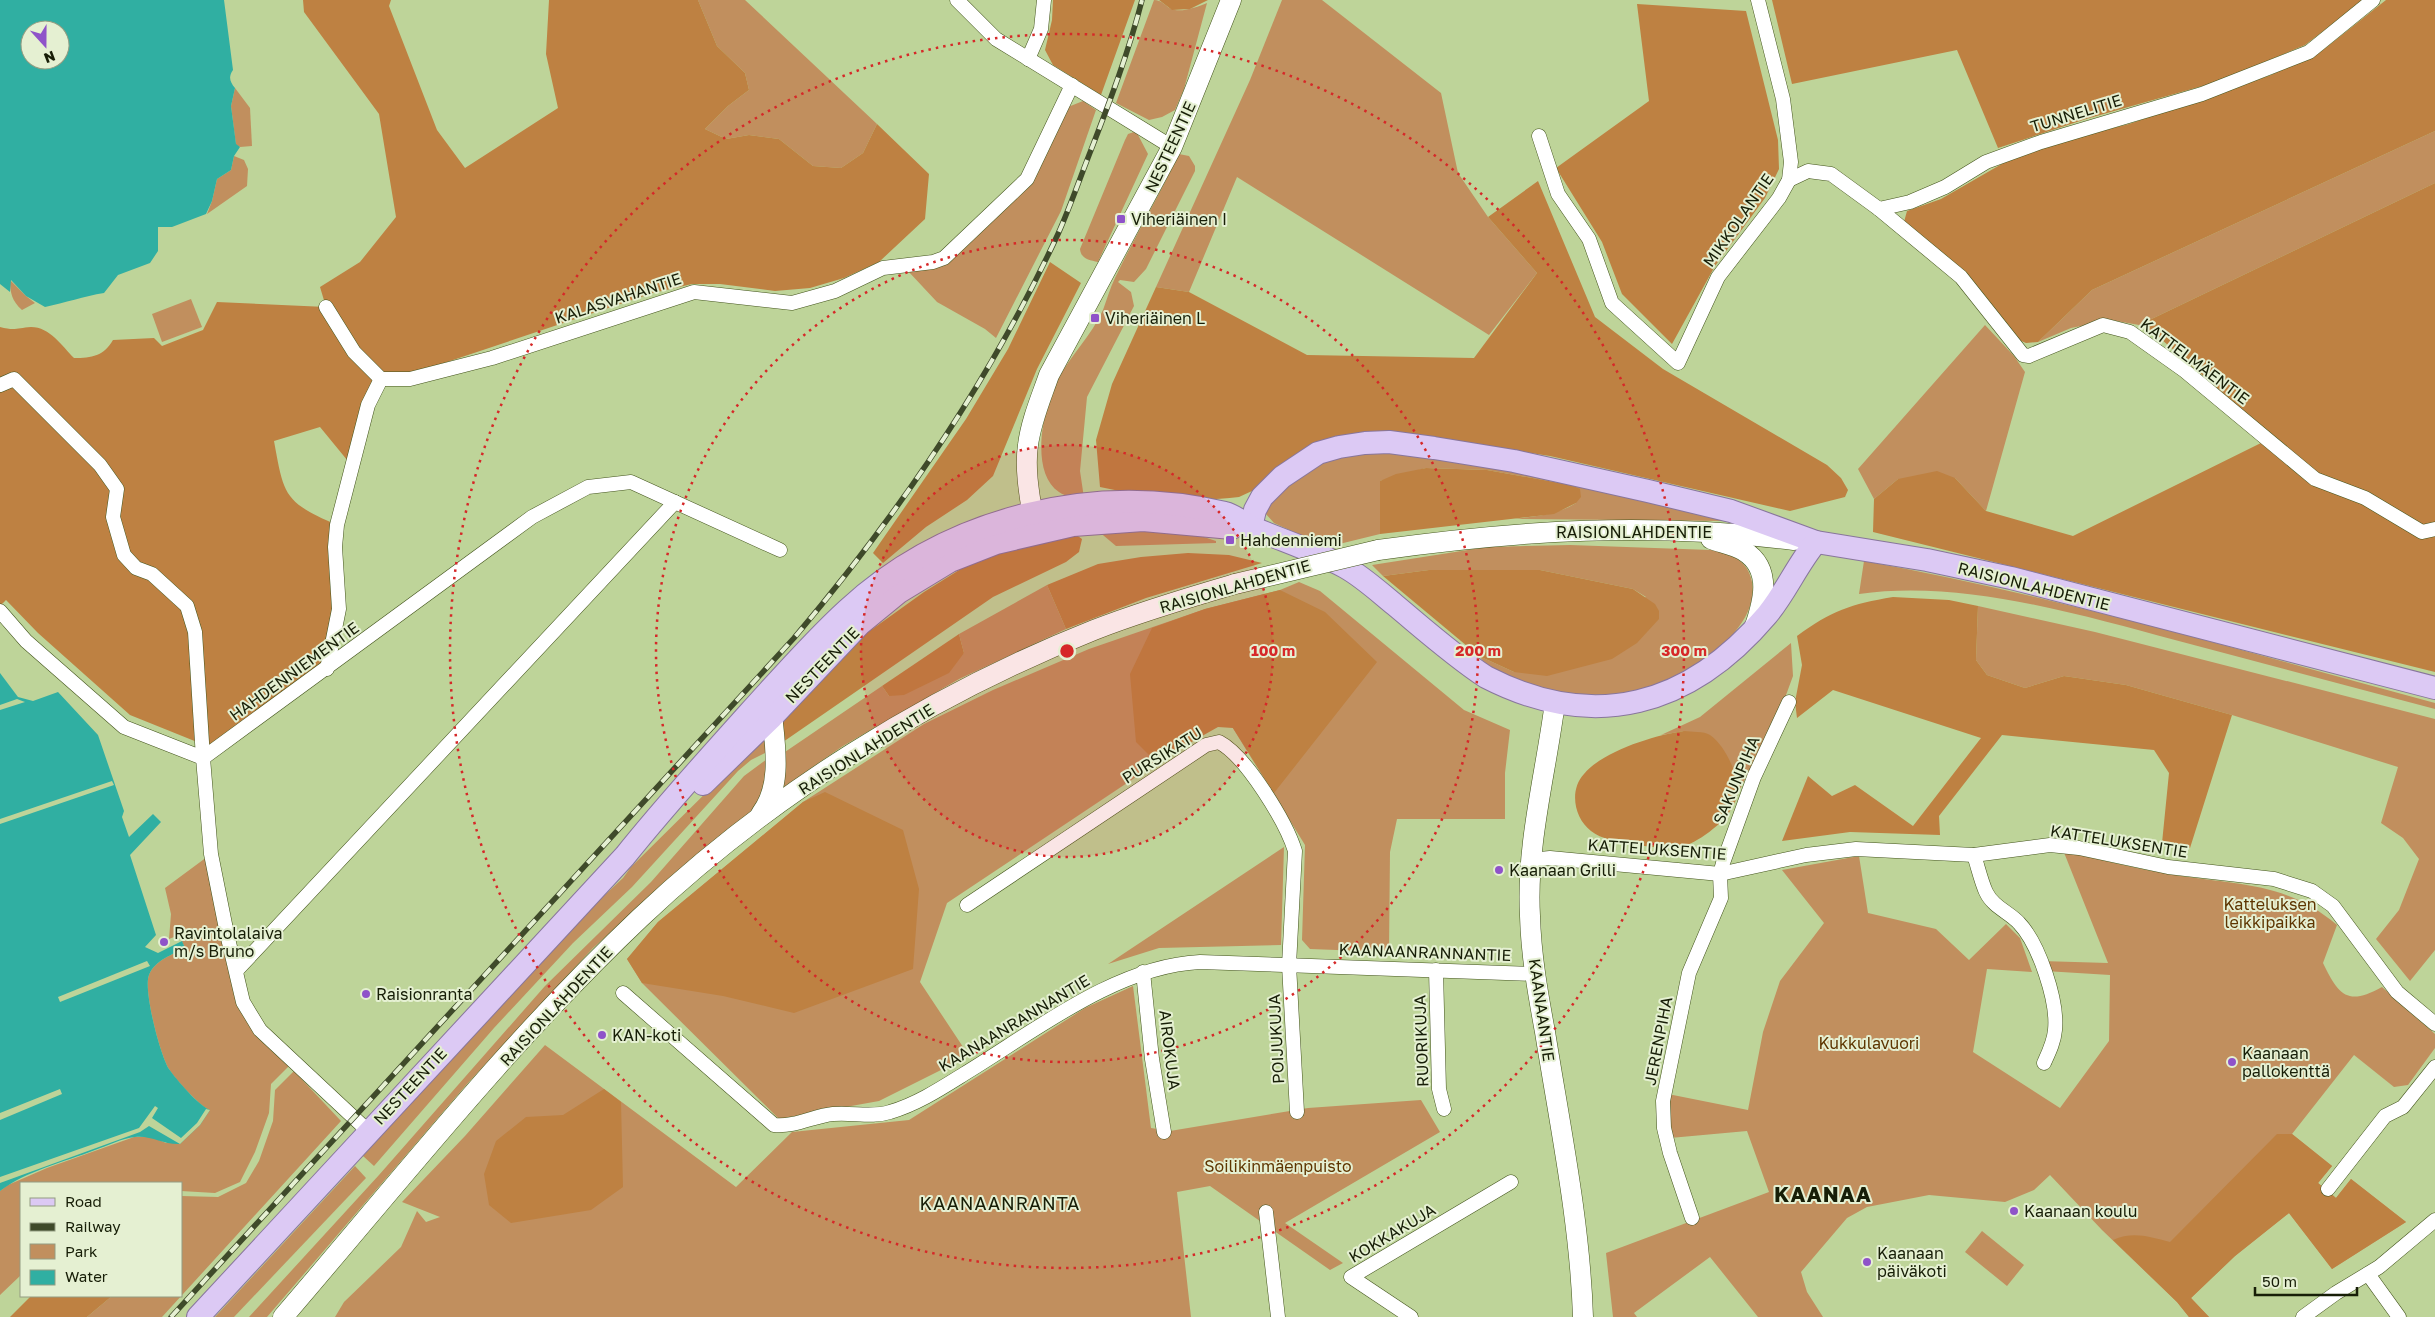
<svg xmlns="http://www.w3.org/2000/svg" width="2435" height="1317" font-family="'Golos Text',sans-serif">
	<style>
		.green { fill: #c18f5e }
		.forest { fill: #be8142 }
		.water { fill: #30afa2; fill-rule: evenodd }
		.pier { fill: #bed499 }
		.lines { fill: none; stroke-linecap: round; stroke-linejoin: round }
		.street-casing { stroke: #43541c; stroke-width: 15 }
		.secondary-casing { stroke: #43541c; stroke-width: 21 }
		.primary-casing { stroke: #88769c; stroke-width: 24 }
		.street { stroke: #fff; stroke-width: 14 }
		.secondary { stroke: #fff; stroke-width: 20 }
		.primary { stroke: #dcc9f4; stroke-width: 22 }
		.rail-casing { stroke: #3f4a2a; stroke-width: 5.5 }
		.rail { stroke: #e5f0d2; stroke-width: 4; stroke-dasharray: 11; stroke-linecap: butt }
		.secondary-bridge-casing { stroke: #43541c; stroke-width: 21; stroke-linecap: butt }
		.secondary-bridge { stroke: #fff; stroke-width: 20 }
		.ring { fill: none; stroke: #d62828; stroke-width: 2.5; stroke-dasharray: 2.5 5 }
		.poi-dot { fill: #8f53c9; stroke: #e5f0d2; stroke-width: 2 }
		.labels { text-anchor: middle; stroke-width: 4; stroke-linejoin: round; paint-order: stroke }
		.street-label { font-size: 16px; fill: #171e07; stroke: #e5f0d2 }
		.poi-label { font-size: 16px; fill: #171e07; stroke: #e5f0d2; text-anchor: start }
		.park-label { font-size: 16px; fill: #5e3500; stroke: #e5f0d2 }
		.neighbourhood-label { font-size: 18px; letter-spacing: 1px; fill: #171e07; stroke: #e5f0d2 }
		.district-label { font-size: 21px; font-weight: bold; letter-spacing: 1px; fill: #171e07; stroke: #e5f0d2 }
		.centre { fill: #d62828; stroke: #e5f0d2; stroke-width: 2.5 }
		.ring-label { font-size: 15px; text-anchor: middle; font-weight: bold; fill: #d62828; stroke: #e5f0d2; stroke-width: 4; stroke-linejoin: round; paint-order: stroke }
	</style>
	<rect width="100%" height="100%" fill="#bed499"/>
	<g class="green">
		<path d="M698,0h47l132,124 -14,29 -22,15 -28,-2 -34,-27 -30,-4 -23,4 -21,-10 23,-23 21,-16 -4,-17 -28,-27z"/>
		<path d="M1154,0c8,0 11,6 17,9 11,4 26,-2 36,-6l-23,86 -9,21 -13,7 -13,3 -33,-17z"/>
		<path d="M1282,0h40l119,93 17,80 30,44 49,56 -48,62 -252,-158 -48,115 -33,-5 94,-207z"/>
		<path d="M235,88l15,20 2,38 -12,1 -4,-2 -5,-39z"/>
		<path d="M1083,101l13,9 -35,101 -65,127 -11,-9 -48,-27 -29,-31 17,-2 101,-81 42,-81z"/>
		<path d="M2435,131v52l-296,142 -28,-5 -40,8 -33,14 54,-52z"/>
		<path d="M1134,132l3,1 11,21 -50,108c-9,-2 -17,-3 -18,-13l45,-109 3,-6z"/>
		<path d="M1179,154l10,2 6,10v5l-49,98 -12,13 -14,-2 -2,2 13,10 3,14 -47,91 -7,74 4,27c-8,-1 -18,-1 -25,-6 -30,-20 -16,-86 -1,-113 13,-24 33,-43 45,-69 4,-11 7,-22 12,-32 20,-42 44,-82 64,-124z"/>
		<path d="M234,156l10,4 4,9 -1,17 -40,28 5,-13 5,-22 14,-9z"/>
		<path d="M10,280l16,16 9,7 -13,7c-10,-9 -12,-17 -12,-30z"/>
		<path d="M191,299l11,28 -40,15 -10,-28z"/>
		<path d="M1985,325l29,31 11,16 -39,139 -31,-33 -57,1 -24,20 -16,-30z"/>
		<path d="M1378,449l119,15 228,57 -210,-2c22,-3 42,-4 61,-16l-5,-18 -84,-15 -61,-2 -46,13v53l-53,13 -53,-24 -9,-10 2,-9 54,-45z"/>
		<path d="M1135,528l60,6 21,7v2l-100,3 -19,-16z"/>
		<path d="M1570,545l141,5c18,3 35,9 40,28 13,46 -52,90 -88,104 -38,15 -73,15 -112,9 -26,-5 -55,-14 -72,-35l35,16 132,-75 -13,-8 -93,-19h-111l-46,6 -11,-11 115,-18z"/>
		<path d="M1864,561c193,35 382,91 571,142v6c-87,-23 -173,-46 -260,-69 -97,-26 -215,-61 -316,-46z"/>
		<path d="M1299,582l21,9 144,119 46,20 -5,43v46h-108l-7,33 -1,100 -79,-3 -8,-9 3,-95 -79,-128 -279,186 -27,79 49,74 -90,45 -100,18 -137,-136 -15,-24 31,-37 145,-120 121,-78 69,-34 96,-41 116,-40 75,-19z"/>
		<path d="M1047,585l19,44 -107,50 -116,67 -59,41 -2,-33 100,-68 7,10 75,-43 -5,-19z"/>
		<path d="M1978,606l117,26 340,87v231l-25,31 -34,-42 23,-29 20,-51 -16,-21 -22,-15 17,-56 -166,-52 -106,-30 -62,-9 -39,12 -38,-13 -11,-15z"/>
		<path d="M1791,643l2,33 -11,30 -45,89 -3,-22 -50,-42 -23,4 39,-18z"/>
		<path d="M767,730v22l-16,8 -13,11 -106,116 -59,56 -79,85 -120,138 -11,-10 201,-223 59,-55 8,-11 100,-99z"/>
		<path d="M767,759l2,10 -12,36 -11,13 -56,43 -97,87 -126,136 -200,233h-18l130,-142 166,-189 106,-104 93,-106z"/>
		<path d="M1284,847l-3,98 -122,3 -51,16z"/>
		<path d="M2063,850c37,10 74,19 112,25 62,10 112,7 162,50l-14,38c16,33 25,43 59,24l53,47v14l-27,37 -14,2 -40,-32 -62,79 40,32 -14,17 18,15 15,-19 55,43 -74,47 -43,-56 -54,43 -44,42 18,19h-20l-12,-15 -75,-72 -52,-55 -16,15 -29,12 -76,-7 -62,12 -20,11 -46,54 6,20 16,25h-65l-48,-60 -76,56 3,4h-24l-7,-64 163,-61 -22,-61 -77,7 -2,-44 80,16 15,-78 17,-51 44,-58 -42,-53 77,-14 9,57 68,16 33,31 37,-36 14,14 12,34 -45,-3 -14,83 87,56 49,-67 1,-66 -65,-4 -4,-10 67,2z"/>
		<path d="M211,854l32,149 51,58 -23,23 -2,29 -14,39 -15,30 -25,11 -34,-2v-8h-160v92l-21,20v-104l8,-6 39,-17 87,-31h18l14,6 43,-33c-10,-5 -34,-31 -40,-41 -9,-14 -26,-80 -20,-94 6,-15 23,-20 36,-27l-6,-13 -10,4 2,-25 -6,-26z"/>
		<path d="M1133,986l18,142 19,3 138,-23 113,-8 19,32 -155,91 58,40 -13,7 -120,-84 -33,6 14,125h-856l9,-15 57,-55 16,-36 9,11 14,-5 -38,-15 63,-66 80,-91 191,142 56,-55 117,-12 176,-112z"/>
		<path d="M294,1071l47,50 -179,196h-75l25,-21h69v-100l37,1 28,-14 13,-22 14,-40 2,-31z"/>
		<path d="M355,1166l11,12 -132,139h-19z"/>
		<path d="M1982,1231l42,34 -17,21 -42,-34z"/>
	</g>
	<g class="forest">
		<path d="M303,0h88l-2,6 48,124 28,38 93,-60 -12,-54 3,-54h149l19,46 28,27 4,17 -21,16 -23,23 21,10 23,-4 30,4 34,27 28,2 22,-15 14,-29 52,50 -4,45 -46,43 -35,16 -34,10 -35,3 -55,-7h-28l-39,9 -218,73 -25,13h-29l-29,87 -32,-39 -46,14c10,55 10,61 63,84l2,84 -12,60 -124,89 -1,-14 -72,-29 -92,-82 -32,-33 -6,6v-279c15,4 17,1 31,0 19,0 31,19 43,31 18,0 30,-2 39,-18l41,-2 8,8 41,-16 14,-28 109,5 -6,-20 40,-25 36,-45 -17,-103 -75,-102z"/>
		<path d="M1053,0h82l-34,95 -48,-30 -8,-15 7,-30z"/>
		<path d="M1159,0h49l-18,9 -18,1z"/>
		<path d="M1772,0h592l-59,45 -85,36 -134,38 -88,29 -41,-98 -165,34z"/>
		<path d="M2386,0h49v131l-343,159 -54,52 -12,1 -14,-6 -43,-59 -37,-34 -28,-22 3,-11 34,-12 85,-49 103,-26 142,-49 52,-25z"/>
		<path d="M1637,4l109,7 32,129 1,29 -14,29 -50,68 -43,78 -50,-50 -20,-52 -46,-74 93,-67z"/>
		<path d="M1538,181l57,136 68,52 164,96 14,13 7,12 -3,7 -55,14 -240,-55 -128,-20 -47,-2 -136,63c-45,6 -94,0 -139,-10l-4,-47 16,-56 44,-97 33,5 118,63 167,3 63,-85 -49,-56z"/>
		<path d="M2435,183v489l-562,-140 1,-33 24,-20 39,-8 18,7 31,33 87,25 192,-95 6,-6 -110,-96 -22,-14z"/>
		<path d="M1050,262l31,21 -44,86 -44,107 -26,24 -41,27 -43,36 -10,-10 93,-134 42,-70z"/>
		<path d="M1426,468l61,2 84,15 9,4 1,8 -5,6 -22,11 -174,20v-53l16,-7z"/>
		<path d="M1075,534l7,5 -3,13 -13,10 -73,35 -210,145 -3,-24 80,-80 64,-46 40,-25 30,-12z"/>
		<path d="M1188,553l41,2 33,8 -116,35 -80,31 -19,-44 51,-21 43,-7z"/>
		<path d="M1429,570h111l93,19 22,15 4,7v8l-22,24 -25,16 -65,17 -33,-4 -35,-16 -96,-80z"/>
		<path d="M1280,590l45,22 52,50 -103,131 -41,-65 -15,-1 -62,35 -20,-20 -6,-68 22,-46 53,-19z"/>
		<path d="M1893,597l56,3 29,6 -2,54 11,15 38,13 39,-12 62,9 106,30 -42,133 -28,-5 7,-70 -15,-23 -152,-15 -63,81 1,19 -90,-3 -68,9 26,-65 24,20 23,-11 58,41 68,-88 -148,-48 -36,28 -2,-16 7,-37 -5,-29c34,-25 54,-32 96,-39z"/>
		<path d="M959,634l5,19 -15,20 -45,22 -15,1 -7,-10z"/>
		<path d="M1684,731c7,1 20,0 26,4 15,10 31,43 27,61 -4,20 -32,42 -50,49 -14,6 -42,1 -57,-1 -12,-2 -29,-5 -39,-13 -17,-13 -22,-41 -7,-57 19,-23 71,-39 100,-43z"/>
		<path d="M825,792l78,38 16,59 -6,80 -119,44 -71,-17 -81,-13 -15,-24 31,-37 145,-120z"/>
		<path d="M604,1089l17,13 2,85 -32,23 -80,13 -22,-18 -5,-31 12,-33 30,-24 37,-2z"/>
		<path d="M2277,1134h15l40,32 -14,17 18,15 15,-19 55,43 -74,47 -43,-56 -54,43 -44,42 18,19h-20l-12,-15 -64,-62c20,-9 37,-3 57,2z"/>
		<path d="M31,1296h81l-25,21h-77z"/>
	</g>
	<g class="water">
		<path d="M0,0h224l9,70c-5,7 -3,12 2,18l-4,18 5,38 4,3 -6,9 -3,14 -14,9 -5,22 -6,13 -34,13h-14v24l-8,12 -32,12 -14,18c-20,3 -39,10 -59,14l-19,-11 -15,-16 -1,12 -10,-8zM30,30h30v30h-30z"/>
		<path d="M0,673l18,24 15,4 25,-9 40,43 26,76 -2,6 7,20 24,-23 8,8 -31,33 26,80 -11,12 13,6 24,-12 3,7c-13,7 -30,12 -36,27 -6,14 11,80 20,94 7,10 30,37 41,41l-10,15 -20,19c-16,1 -29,-9 -45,-7 -13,1 -28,9 -40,13 -31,12 -69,21 -95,41z"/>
	</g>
	<g class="pier">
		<path d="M17,699l8,3 -25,8v-5z"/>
		<path d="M112,781l2,4 -114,39v-5z"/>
		<path d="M147,961l3,5 -90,36 -2,-5z"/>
		<path d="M60,1089l2,5 -62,26v-7z"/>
		<path d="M155,1106l3,2 -6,10 29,20 16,-15 9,-14 4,1 -10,15 -20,19 -31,-18 -9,6 -140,51v-6l139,-49z"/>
	</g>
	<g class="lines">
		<g class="street-casing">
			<g id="street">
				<path d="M957,0l39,39 176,108"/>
				<path d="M1028,59l13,-30 3,-29"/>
				<path d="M1539,136l19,58 31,45 23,64 66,60 40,-86 61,-79 10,-18 2,-18 -8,-63 -25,-99"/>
				<path d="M1789,180l19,-9 23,3 48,35 31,-7 35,-15 41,-25 55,-20 161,-48 107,-42 64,-52"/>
				<path d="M1879,209l82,68 62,78 6,1 74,-31 27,7 55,39 130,108 50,19 57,34 13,-3"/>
				<path d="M326,307l28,45 27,27h29l82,-21 202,-66 98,11 43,-12 48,-23 50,-6 11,-4 83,-79 45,-94"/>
				<path d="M0,385l14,-6 86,86 17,24 -4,28 11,38 12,13 16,6 35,32 8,26 8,126 -79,-31 -98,-86 -26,-30"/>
				<path d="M327,669l12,-60 -4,-62 2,-22 31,-120 13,-26"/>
				<path d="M1974,855c4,12 7,26 12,37 7,15 23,20 33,31 20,21 39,78 36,107 -1,12 -6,22 -11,33"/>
				<path d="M1530,860l20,-2 170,16 86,-19 50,-6 118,6 76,-10 29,3 89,19 106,12 38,12 21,15 64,86 38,32"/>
				<path d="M967,905l239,-160 13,-3c27,14 67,80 76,109l-6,114 8,147"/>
				<path d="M237,970l438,-468"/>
				<path d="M1436,970l3,119 5,20"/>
				<path d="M1143,972l9,87 12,73"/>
				<path d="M623,993l151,132c22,2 39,-9 59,-11 19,-2 39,4 57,-2 27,-8 50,-23 74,-38 71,-43 152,-108 236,-112l335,12"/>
				<path d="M368,1131l-108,-101 -17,-28 -16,-68 -16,-80 -8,-96 329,-241 56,-30 43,-5 149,68"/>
				<path d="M2328,1189l57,-73 18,-9 32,-40"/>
				<path d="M1266,1212l12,105"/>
				<path d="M1692,1218l-22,-65 -6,-25 -1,-27 26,-128 32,-75 -1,-24 3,-11 31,-86 35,-75"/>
				<path d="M2368,1274l31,43"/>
				<path d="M1411,1317l-60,-40 160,-95"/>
				<path d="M2303,1317l33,-24 43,-26 56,-47"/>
			</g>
		</g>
		<g class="secondary-casing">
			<g id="secondary">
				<path d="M1035,530c-4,-27 -11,-58 -7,-85 3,-24 13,-47 21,-70l123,-228 59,-147"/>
				<path d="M1711,539c11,4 24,6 33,12 29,18 19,52 10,78"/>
				<path d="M1378,550c143,-20 272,-28 416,-10"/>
				<path d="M1555,702c-9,71 -29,142 -25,214 1,39 8,78 15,116 15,94 35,190 38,285"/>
				<path d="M761,814c23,-30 13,-74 10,-110"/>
				<path d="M283,1317c116,-135 227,-276 357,-399 130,-123 288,-222 454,-288 46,-18 93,-32 141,-46"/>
			</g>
		</g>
		<g class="primary-casing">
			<g id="primary">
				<path d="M1251,527l4,-17 7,-13 20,-20 36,-24 21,-6 26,-4 24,-1 45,6 80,13 134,30 83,20 85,31 111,18 84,18 424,110"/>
				<path d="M703,784l69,-67 88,-93 39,-32 51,-31 46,-18 77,-18 70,-5 89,8"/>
				<path d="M198,1317l427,-461c39,-49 82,-96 124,-143 32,-35 63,-71 98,-103 101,-93 246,-128 378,-97 10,2 18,11 28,15 31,13 62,23 92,39 18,10 34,25 50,38 30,25 59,51 91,72 109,56 204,29 281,-62 19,-23 30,-50 49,-73"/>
			</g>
		</g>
		<use href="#street" class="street"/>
		<use href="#secondary" class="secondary"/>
		<use href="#primary" class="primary"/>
		<g class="rail-casing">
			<path id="rail" d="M171,1317l623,-679c104,-123 196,-257 264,-404 12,-27 22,-56 33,-84 19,-49 38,-99 51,-150"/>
		</g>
		<use href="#rail" class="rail"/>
		<g class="secondary-bridge-casing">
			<path id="secondary-bridge" d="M1235,584l143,-34"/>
		</g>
		<use href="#secondary-bridge" class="secondary-bridge"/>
	</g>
	<circle cx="1067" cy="651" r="206" fill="#d62828" fill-opacity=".12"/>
	<g class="ring">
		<circle cx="1067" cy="651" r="206"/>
		<circle cx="1067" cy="651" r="411"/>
		<circle cx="1067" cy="651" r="617"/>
	</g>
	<g class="poi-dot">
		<rect x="1116" y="214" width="10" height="10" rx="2.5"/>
		<rect x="1090" y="313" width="10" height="10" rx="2.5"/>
		<rect x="1225" y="535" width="10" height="10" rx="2.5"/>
		<circle cx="1499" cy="870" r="5"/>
		<circle cx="164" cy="942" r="5"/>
		<circle cx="366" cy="994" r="5"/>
		<circle cx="602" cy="1035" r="5"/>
		<circle cx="2232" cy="1062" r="5"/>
		<circle cx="2014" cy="1211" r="5"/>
		<circle cx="1867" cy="1262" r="5"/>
	</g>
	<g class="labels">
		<g class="street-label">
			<text transform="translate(2076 113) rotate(-17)" y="6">TUNNELITIE</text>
			<text transform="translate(1170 147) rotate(-65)" y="6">NESTEENTIE</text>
			<text transform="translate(1738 220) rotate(-55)" y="6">MIKKOLANTIE</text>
			<text transform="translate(618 298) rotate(-18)" y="6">KALASVAHANTIE</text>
			<text transform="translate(2195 361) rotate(37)" y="6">KATTELMÄENTIE</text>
			<text x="1634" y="538">RAISIONLAHDENTIE</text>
			<text transform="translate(1235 586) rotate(-16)" y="6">RAISIONLAHDENTIE</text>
			<text transform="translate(2034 586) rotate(14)" y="6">RAISIONLAHDENTIE</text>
			<text transform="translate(822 665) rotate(-46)" y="6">NESTEENTIE</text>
			<text transform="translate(294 671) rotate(-36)" y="6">HAHDENNIEMENTIE</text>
			<text transform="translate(866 749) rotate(-32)" y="6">RAISIONLAHDENTIE</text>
			<text transform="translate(1162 755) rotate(-32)" y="6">PURSIKATU</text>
			<text transform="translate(1736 780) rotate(-67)" y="6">SAKUNPIHA</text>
			<text transform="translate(2119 841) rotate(9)" y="6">KATTELUKSENTIE</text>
			<text transform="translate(1657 849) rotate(4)" y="6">KATTELUKSENTIE</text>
			<text transform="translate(1425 952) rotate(2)" y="6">KAANAANRANNANTIE</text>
			<text transform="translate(556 1006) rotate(-47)" y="6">RAISIONLAHDENTIE</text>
			<text transform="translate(1542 1010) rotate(82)" y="6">KAANAANTIE</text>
			<text transform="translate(1014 1023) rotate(-31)" y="6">KAANAANRANNANTIE</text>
			<text transform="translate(1276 1039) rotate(-93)" y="6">POIJUKUJA</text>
			<text transform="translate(1421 1041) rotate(-92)" y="6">RUORIKUJA</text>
			<text transform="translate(1658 1041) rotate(-79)" y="6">JERENPIHA</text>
			<text transform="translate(1170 1050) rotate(83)" y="6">AIROKUJA</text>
			<text transform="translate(410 1086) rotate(-47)" y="6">NESTEENTIE</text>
			<text transform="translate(1392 1233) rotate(-31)" y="6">KOKKAKUJA</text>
		</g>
		<g class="poi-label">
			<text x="1131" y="225">Viheriäinen I</text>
			<text x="1105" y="324">Viheriäinen L</text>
			<text x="1240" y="546">Hahdenniemi</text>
			<text x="1509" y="876">Kaanaan Grilli</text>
			<text x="174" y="939">Ravintolalaiva<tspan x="174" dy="18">m/s Bruno</tspan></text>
			<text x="376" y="1000">Raisionranta</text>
			<text x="612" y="1041">KAN-koti</text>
			<text x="2242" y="1059">Kaanaan<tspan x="2242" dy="18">pallokenttä</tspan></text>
			<text x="2024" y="1217">Kaanaan koulu</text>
			<text x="1877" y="1259">Kaanaan<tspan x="1877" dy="18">päiväkoti</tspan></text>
		</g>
		<g class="park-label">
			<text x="2270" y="910">Katteluksen<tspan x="2270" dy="18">leikkipaikka</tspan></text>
			<text x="1869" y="1049">Kukkulavuori</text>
			<text x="1278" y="1172">Soilikinmäenpuisto</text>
		</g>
		<g class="neighbourhood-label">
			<text x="1000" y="1210">KAANAANRANTA</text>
		</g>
		<g class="district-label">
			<text x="1823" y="1202">KAANAA</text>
		</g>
	</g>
	<circle cx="1067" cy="651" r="8" class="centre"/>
	<g class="ring-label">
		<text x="1273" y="656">100 m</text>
		<text x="1478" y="656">200 m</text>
		<text x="1684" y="656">300 m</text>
	</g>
	<rect x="20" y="1182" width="162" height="115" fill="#e5f0d2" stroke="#939c81"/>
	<rect x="30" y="1198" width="25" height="8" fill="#dcc9f4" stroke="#939c81"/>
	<text x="65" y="1207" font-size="15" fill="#171e07">Road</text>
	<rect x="30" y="1223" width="25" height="8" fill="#3f4a2a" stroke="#939c81"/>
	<text x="65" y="1232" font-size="15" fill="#171e07">Railway</text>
	<rect x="30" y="1244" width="25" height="15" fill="#c18f5e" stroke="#939c81"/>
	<text x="65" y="1257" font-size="15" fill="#171e07">Park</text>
	<rect x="30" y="1270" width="25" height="15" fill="#30afa2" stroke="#939c81"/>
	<text x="65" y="1282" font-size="15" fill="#171e07">Water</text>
	<g transform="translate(45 45) rotate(159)"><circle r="24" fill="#e5f0d2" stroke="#939c81"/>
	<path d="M0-4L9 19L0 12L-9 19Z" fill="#8f53c9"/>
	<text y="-8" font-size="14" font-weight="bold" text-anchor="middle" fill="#171e07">N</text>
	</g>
	<path d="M2255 1287v8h102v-8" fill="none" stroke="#171e07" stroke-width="2.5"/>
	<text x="2262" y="1287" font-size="15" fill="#171e07" stroke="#e5f0d2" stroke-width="4" paint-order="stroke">50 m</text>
</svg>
